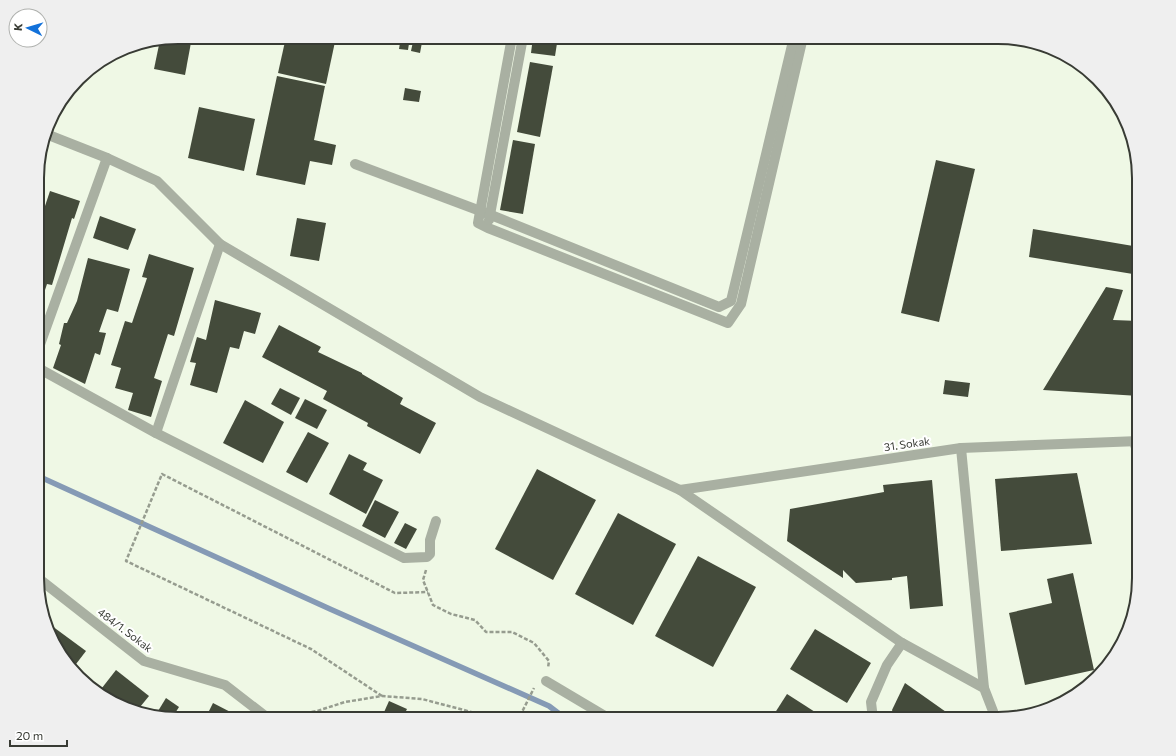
<svg xmlns="http://www.w3.org/2000/svg" width="1176" height="756" font-family="Commissioner,sans-serif">
	<style>
		.lines { fill: none; stroke-linecap: round; stroke-linejoin: round }
		.stream { stroke: #859ab5; stroke-width: 5.5 }
		.building { fill: #444b3b }
		.path { stroke: #969c8f; stroke-width: 2.5; stroke-dasharray: 4 2; stroke-linecap: butt }
		.lane { stroke: #a9b0a2; stroke-width: 10 }
		.street { stroke: #a9b0a2; stroke-width: 10 }
		.labels { text-anchor: middle; stroke-width: 4; stroke-linejoin: round; paint-order: stroke }
		.street-label { font-size: 11px; fill: #383b34; stroke: #fff }
		.rim { fill: none; stroke: #383b34; stroke-width: 2 }
	</style>
	<rect width="100%" height="100%" fill="#eff8e5"/>
	<g class="lines">
		<path class="stream" d="M38,476l292,133 219,97 17,13"/>
	</g>
	<g class="building">
		<path d="M178,37h14l-7,38 -31,-6 6,-29z"/>
		<path d="M286,37h50l-10,47 -48,-11z"/>
		<path d="M401,37h9l-2,13 -9,-1z"/>
		<path d="M414,37h9l-3,16 -9,-2z"/>
		<path d="M533,37h25l-3,19 -24,-3z"/>
		<path d="M116,52l-1,9 -10,-2z"/>
		<path d="M530,62l23,4 -13,71 -23,-5z"/>
		<path d="M277,76l48,10 -11,54 22,5 -4,20 -22,-4 -5,24 -49,-10z"/>
		<path d="M405,88l16,3 -2,11 -16,-2z"/>
		<path d="M199,107l56,12 -11,52 -56,-13z"/>
		<path d="M513,140l22,4 -12,70 -23,-4z"/>
		<path d="M936,160l39,9 -36,153 -38,-9z"/>
		<path d="M50,191l30,10 -6,18 -2,-1 -20,67 -5,-1 -9,27v-103l6,1z"/>
		<path d="M100,216l36,13 -8,21 -35,-12z"/>
		<path d="M297,218l29,5 -7,38 -29,-5z"/>
		<path d="M1033,229l106,18v28l-110,-18z"/>
		<path d="M149,254l45,14 -20,68 -6,-2 -14,44 8,3 -11,36 -23,-7 5,-17 -18,-5 6,-20 -10,-3 14,-44 7,2 15,-45 -5,-1z"/>
		<path d="M88,258l42,11 -12,43 -11,-3 -8,23 7,1 -6,22 -5,-2 -10,31 -32,-16 8,-23 -2,-1 5,-21h3l10,-22z"/>
		<path d="M1106,287l17,3 -10,30 26,1v75l-96,-6z"/>
		<path d="M215,300l46,13 -6,21 -11,-3 -5,18 -9,-2 -13,46 -27,-8 6,-22 -6,-1 7,-25 9,3z"/>
		<path d="M279,325l42,22 -3,5 44,21v1l41,24 -3,6 36,19 -16,31 -53,-28 1,-3 -45,-24 4,-8 -65,-34z"/>
		<path d="M945,380l25,3 -2,14 -25,-3z"/>
		<path d="M280,388l20,10 -9,17 -20,-11z"/>
		<path d="M305,399l22,11 -10,19 -22,-11z"/>
		<path d="M245,400l39,22 -21,41 -40,-20z"/>
		<path d="M308,432l21,11 -22,40 -21,-11z"/>
		<path d="M349,454l18,9 -4,7 20,10 -17,34 -37,-20z"/>
		<path d="M537,469l59,31 -43,80 -58,-31z"/>
		<path d="M1077,473l15,71 -91,7 -6,-72z"/>
		<path d="M932,480l11,126 -33,3 -3,-33 -15,2v2l-36,3 -13,-13v8l-56,-37 3,-32 94,-17 -1,-7z"/>
		<path d="M375,500l24,12 -14,26 -23,-12z"/>
		<path d="M618,513l58,31 -43,81 -58,-31z"/>
		<path d="M405,523l12,6 -11,20 -12,-6z"/>
		<path d="M698,556l58,31 -43,80 -58,-31z"/>
		<path d="M1073,573l21,97 -69,15 -16,-72 43,-10 -5,-24z"/>
		<path d="M52,626l34,25 -13,17 -12,-12 -11,-28z"/>
		<path d="M815,629l56,34 -24,40 -57,-34z"/>
		<path d="M116,670l33,26 -13,16 -38,-19z"/>
		<path d="M905,683l51,36h-61l-3,-9z"/>
		<path d="M787,694l39,25h-55z"/>
		<path d="M166,698l13,9 -7,11 -17,-2z"/>
		<path d="M389,701l18,8 -5,10h-21z"/>
		<path d="M213,703l31,16h-39z"/>
	</g>
	<g class="lines">
		<g class="path">
			<path d="M426,570l-3,10 10,25 18,9 24,6 11,12h26l22,11 15,18 -1,7"/>
			<path d="M382,696l-71,-47 -185,-88 36,-87 233,119 33,-1"/>
			<path d="M282,717l35,-6 28,-9 37,-6 40,3 76,20"/>
			<path d="M501,719l14,-2 8,-7 11,-22"/>
		</g>
		<path class="lane" d="M355,164l136,51"/>
		<g class="street">
			<path d="M512,37l-34,186 10,5 240,95 13,-19 62,-267"/>
			<path d="M46,134l61,24 50,23 63,63 260,153 200,93 222,153 82,45 12,31"/>
			<path d="M491,215l228,92 12,-6 63,-264"/>
			<path d="M489,220l34,-183"/>
			<path d="M38,350l69,-192"/>
			<path d="M38,368l118,65 248,125 23,-1 3,-3v-14l6,-19"/>
			<path d="M156,433l64,-189"/>
			<path d="M1134,441l5,17"/>
			<path d="M961,448l23,240"/>
			<path d="M680,490l281,-42 178,-7"/>
			<path d="M38,578l106,83 81,24 44,34"/>
			<path d="M546,681l64,38"/>
			<path d="M873,719l-2,-17 16,-37 15,-22"/>
		</g>
	</g>
	<g class="labels">
		<g class="street-label">
			<text transform="translate(907 444) rotate(-8)" y="4">31. Sokak</text>
			<text transform="translate(125 630) rotate(37)" y="4">484/1. Sokak</text>
		</g>
	</g>
	<path d="M0 0H1176V756H0ZM178 44H998A134 134 0 0 1 1132 178V578A134 134 0 0 1 998 712H178A134 134 0 0 1 44 578V178A134 134 0 0 1 178 44Z" fill="#efefef" fill-rule="evenodd"/>
	<path class="rim" d="M178 44H998A134 134 0 0 1 1132 178V578A134 134 0 0 1 998 712H178A134 134 0 0 1 44 578V178A134 134 0 0 1 178 44Z"/>
	<g transform="translate(28 28) rotate(275)"><circle r="19" fill="#ffffff" stroke="#afb1ae"/>
	<path d="M0-3L7 15L0 10L-7 15Z" fill="#1271da"/>
	<text y="-6" font-size="11" font-weight="bold" text-anchor="middle" fill="#383b34">K</text>
	</g>
	<path d="M10 740v6h57v-6" fill="none" stroke="#383b34" stroke-width="2"/>
	<text x="16" y="740" font-size="12" fill="#383b34" stroke="#ffffff" stroke-width="3" paint-order="stroke">20 m</text>
</svg>
